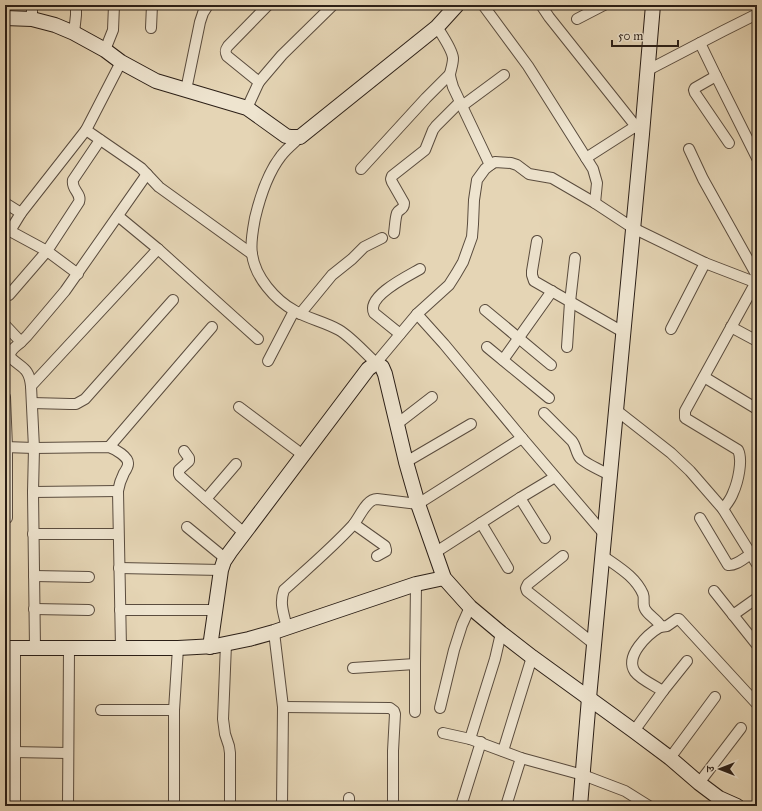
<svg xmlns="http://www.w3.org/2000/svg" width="762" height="811" font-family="'IM FELL Great Primer','Noto Serif Devanagari',serif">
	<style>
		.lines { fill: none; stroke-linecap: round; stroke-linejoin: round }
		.street-casing { stroke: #5a4c3e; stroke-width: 12 }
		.secondary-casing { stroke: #2b1f17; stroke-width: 16 }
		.street { stroke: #eee4cf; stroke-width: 10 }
		.secondary { stroke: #eee4cf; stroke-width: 14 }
	</style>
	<rect width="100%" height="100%" fill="#e5d5b5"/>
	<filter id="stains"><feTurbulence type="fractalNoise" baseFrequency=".005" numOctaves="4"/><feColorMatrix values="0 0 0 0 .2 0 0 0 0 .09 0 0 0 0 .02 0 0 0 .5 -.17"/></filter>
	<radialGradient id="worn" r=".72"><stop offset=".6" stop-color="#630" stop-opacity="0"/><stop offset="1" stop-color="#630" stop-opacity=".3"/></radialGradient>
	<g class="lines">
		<g class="street-casing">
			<g id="street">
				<path d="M7,5v1"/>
				<path d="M32,5v14"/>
				<path d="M483,5l45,61 65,103 4,14 -2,20"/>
				<path d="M541,5l8,12 93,117"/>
				<path d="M577,19l27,-14"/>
				<path d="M437,27c5,8 15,22 16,31 0,6 -2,11 -3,16 0,4 2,9 3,13l37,78"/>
				<path d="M151,28l1,-23"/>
				<path d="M74,33l2,-18v-10"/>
				<path d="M700,43l16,33 41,82"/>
				<path d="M105,50l8,-20 1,-25"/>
				<path d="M121,62l-35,68 48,33 7,5 18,19 93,67"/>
				<path d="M648,70l75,-39 34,-17"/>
				<path d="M716,76l-21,12 -1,2 1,3 34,50"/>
				<path d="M259,82l23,-27 51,-50"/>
				<path d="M186,90l14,-68 3,-9 5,-8"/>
				<path d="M462,106l42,-31"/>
				<path d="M247,108l12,-26 -32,-26c-2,-4 -2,-6 1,-10l40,-41"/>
				<path d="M300,137c-6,6 -14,12 -19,19 -14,18 -21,41 -26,62 -2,11 -5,25 -3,36 3,23 23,46 43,57 14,8 30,11 44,19 12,7 26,23 37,33l41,-49 32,-29 7,-11 7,-12 9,-25 1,-13 1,-24 3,-20 8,-11 5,-4 5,-3 16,1 6,2 12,9 23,4 43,25 38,25 72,35 52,20"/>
				<path d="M689,149l14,30 53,95v8l-71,129v7l53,32c5,10 0,32 -5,43 -2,6 -6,11 -10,16"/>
				<path d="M586,158l50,-32"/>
				<path d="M361,169l65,-71 24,-24"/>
				<path d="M5,203l16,10"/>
				<path d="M118,216l40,33 100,90"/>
				<path d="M394,233c1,-6 1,-14 3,-20 3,-5 7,-3 7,-10l-12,-21 -1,-3 1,-3 33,-26 8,-20 3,-4 24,-24"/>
				<path d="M537,241l-5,30v4l2,6 89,51"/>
				<path d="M78,274l-31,-23 32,-49c3,-9 -8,-12 -6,-22l27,-40"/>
				<path d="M9,295l38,-44 -37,-20 11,-18 65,-83"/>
				<path d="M485,310l66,55"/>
				<path d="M300,314l32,-39 20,-16 12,-12 18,-9"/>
				<path d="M417,314l27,30 78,94 83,97"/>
				<path d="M5,325l16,17 6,-6 38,-45 82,-117"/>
				<path d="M731,327l26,14"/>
				<path d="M671,329l34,-66"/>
				<path d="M400,334l-26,-21c-8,-17 34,-37 46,-44"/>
				<path d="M21,342c-4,4 -12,8 -11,15 12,12 19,10 21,29"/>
				<path d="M487,347l62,51"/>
				<path d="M567,347l3,-45 5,-44"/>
				<path d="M503,360l49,-69"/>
				<path d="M268,361l26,-50"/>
				<path d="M704,377l53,32"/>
				<path d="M5,397l2,50v71"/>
				<path d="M32,403l38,1h6l9,-5 88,-99"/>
				<path d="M239,407l64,48"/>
				<path d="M616,410l55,43 19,18 33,38 34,55"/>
				<path d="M544,413l28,28c4,5 4,12 8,17 6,6 22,13 30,17"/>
				<path d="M397,424l35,-27"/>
				<path d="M5,447l29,1 75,-1c6,2 20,10 19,17 0,3 -2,6 -4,9 -3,6 -5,12 -6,18l3,157"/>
				<path d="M109,447l103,-120"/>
				<path d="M184,451l5,7v3l-10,9v4l1,2 64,57"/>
				<path d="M406,462l65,-38"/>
				<path d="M33,492l85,-1"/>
				<path d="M520,498l25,40"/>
				<path d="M206,499l30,-35"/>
				<path d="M700,518l28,47c8,1 16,-7 23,-11"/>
				<path d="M481,523l27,45"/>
				<path d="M354,524l31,22 1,4v1l-9,5"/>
				<path d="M187,527l39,32"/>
				<path d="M33,534h85"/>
				<path d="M436,552l84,-54 35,-21"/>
				<path d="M563,556l-35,28 -2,4 1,3 67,53"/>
				<path d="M603,556c15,11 32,20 40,38 2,5 -1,10 2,15 3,6 11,10 15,16v2c-12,7 -36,29 -25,45 5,7 20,14 28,19l-29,40"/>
				<path d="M119,568l102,2"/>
				<path d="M34,576l55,1"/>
				<path d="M714,591l43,54"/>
				<path d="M34,609l55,1"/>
				<path d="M120,610h95"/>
				<path d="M733,615l24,-17"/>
				<path d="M660,627l7,-1 10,-7h2l78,85"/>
				<path d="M287,628c-3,-14 -8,-24 -3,-38 23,-21 48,-42 69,-65 7,-8 13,-26 24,-26l41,5 104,-66"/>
				<path d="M274,632l9,75 -1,99"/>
				<path d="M226,644l-3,75 2,15 4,12 1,7v53"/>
				<path d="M35,648l-2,-156 1,-44 -3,-62 127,-137"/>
				<path d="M353,668l62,-4"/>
				<path d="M663,691l24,-30"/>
				<path d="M283,707l107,1 4,3 1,3 -2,37v55"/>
				<path d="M440,708l14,-58 8,-25 8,-18"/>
				<path d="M101,710h73"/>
				<path d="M415,712v-48l1,-80"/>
				<path d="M443,733l27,6 51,19 62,17 42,16 24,15"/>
				<path d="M470,739l25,-80 6,-26"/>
				<path d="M503,751l29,-94"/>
				<path d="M14,752l54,1"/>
				<path d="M670,758l45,-61"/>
				<path d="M699,783l42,-55"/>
				<path d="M349,798v8"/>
				<path d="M15,806v-158"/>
				<path d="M68,806l1,-158"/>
				<path d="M174,806v-96l4,-62"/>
				<path d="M461,806l20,-64"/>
				<path d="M506,806l15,-48"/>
			</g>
		</g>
		<g class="secondary-casing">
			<g id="secondary">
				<path d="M5,18l27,1 23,6 19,8 31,17 16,12 35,19 91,27 39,28 5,1h9l137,-110 20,-22"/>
				<path d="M210,647l11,-77 3,-9 6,-9 138,-183 8,-6 6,4 3,7 21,88 12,42 26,74 26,29 31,26 31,24 102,74 36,27 29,25 20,15 18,8"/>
				<path d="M5,648h173l37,-2 34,-7 25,-7 142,-48 28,-6"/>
				<path d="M580,806l9,-108 53,-564 11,-129"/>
			</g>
		</g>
		<use href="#street" class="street"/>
		<use href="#secondary" class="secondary"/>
	</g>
	<rect width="762" height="811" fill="none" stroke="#e5d5b5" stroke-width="20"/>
	<rect x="6" y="6" width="750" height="799" fill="none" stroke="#2b1f17" stroke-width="2"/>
	<rect x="10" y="10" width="742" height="791" fill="none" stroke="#2b1f17"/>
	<g transform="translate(720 769) rotate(270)" stroke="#eee4cf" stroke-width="3" paint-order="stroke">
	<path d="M0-3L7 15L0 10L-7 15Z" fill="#2b1f17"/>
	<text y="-6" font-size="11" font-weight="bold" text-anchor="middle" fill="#2b1f17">उ</text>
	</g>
	<path d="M612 40v6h66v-6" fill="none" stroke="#2b1f17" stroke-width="2"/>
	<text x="618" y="40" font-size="12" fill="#2b1f17" stroke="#eee4cf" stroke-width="3" paint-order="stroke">50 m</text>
	<rect width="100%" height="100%" filter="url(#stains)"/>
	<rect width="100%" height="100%" fill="url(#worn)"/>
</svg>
